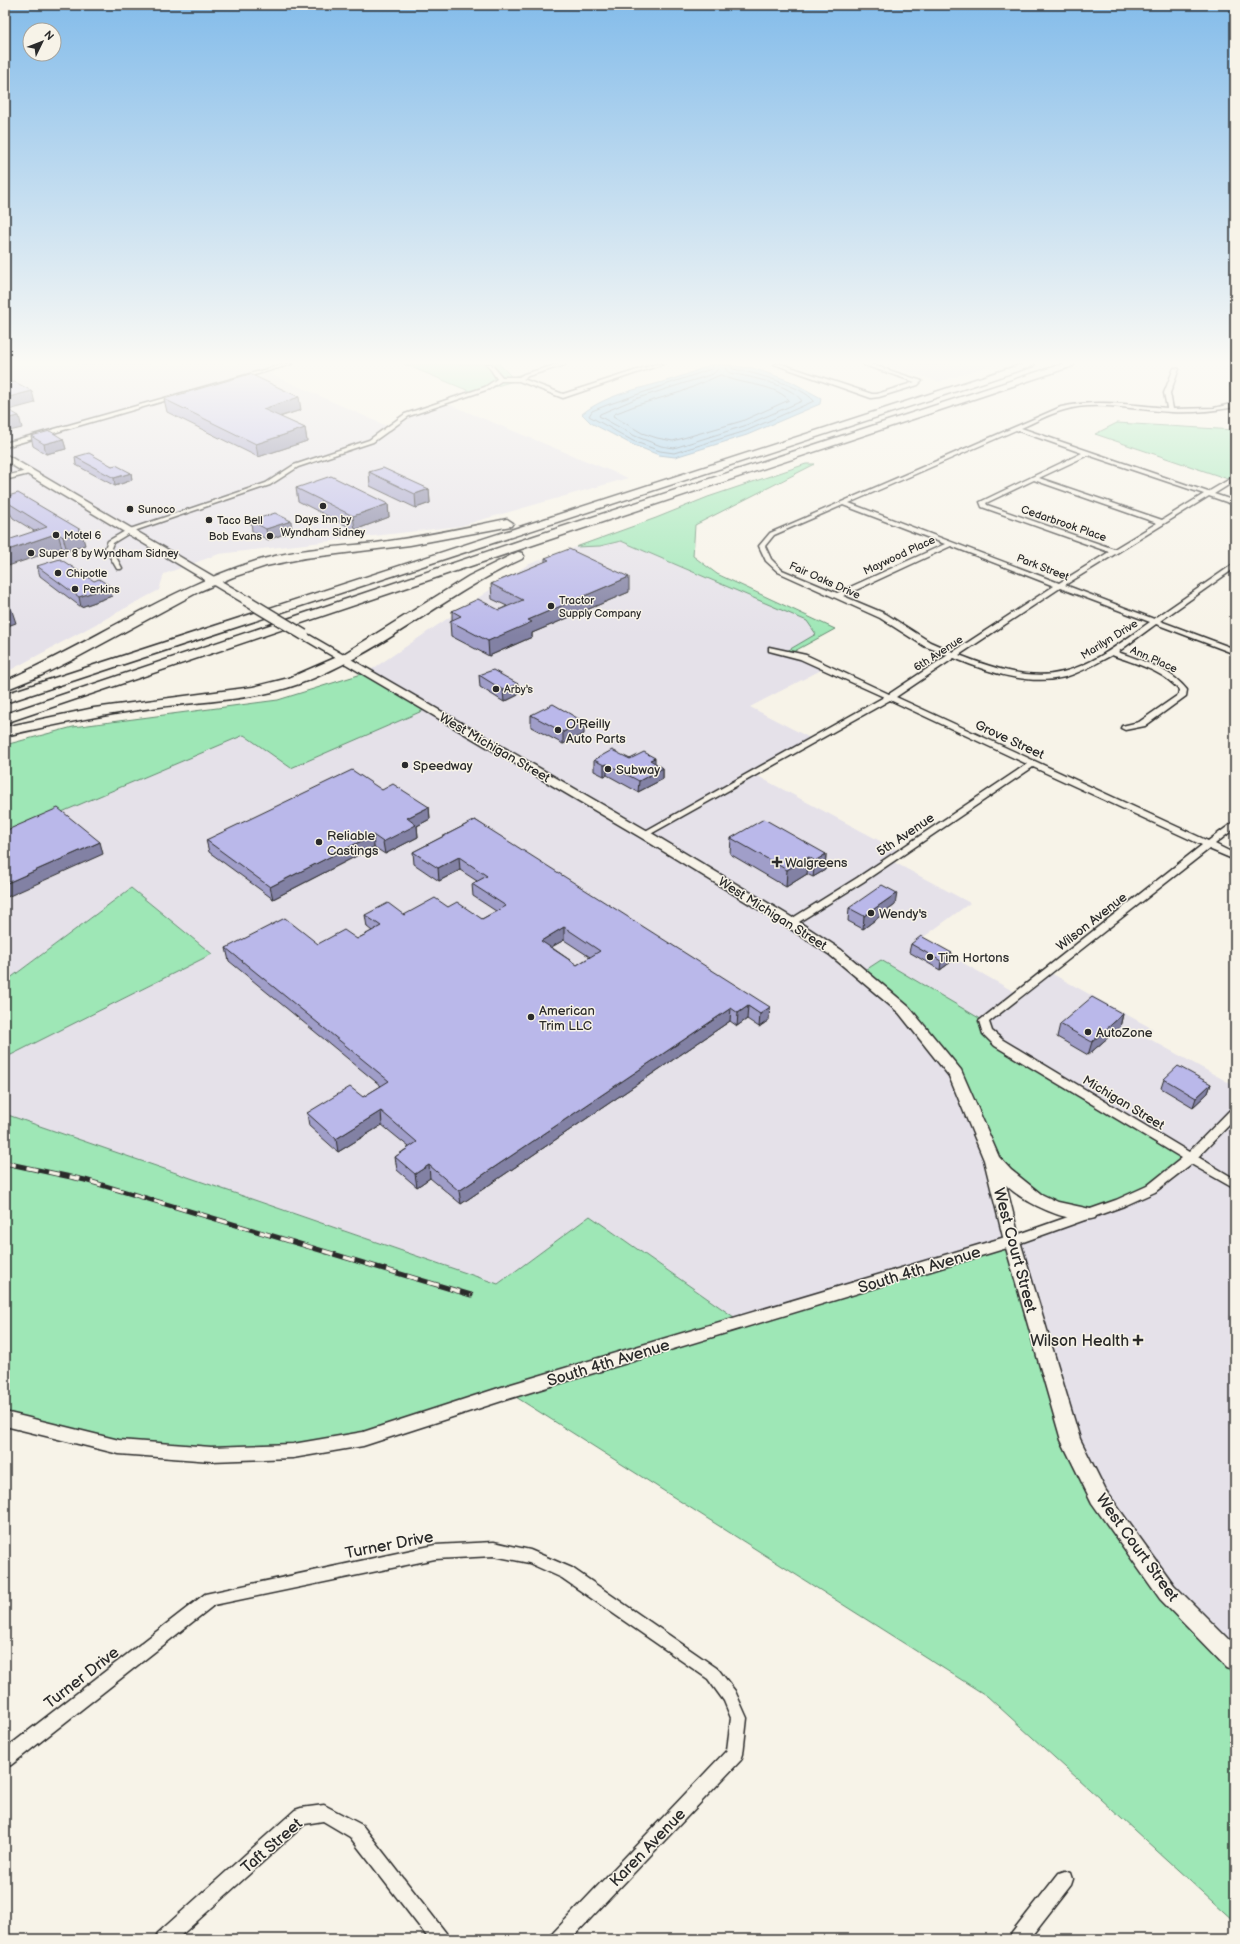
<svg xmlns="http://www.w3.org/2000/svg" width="1240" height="1944" font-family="'Balsamiq Sans',sans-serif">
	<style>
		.built { fill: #e5e1e9; fill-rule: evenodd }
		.green { fill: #9ee7b6; stroke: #648970 }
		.water { fill: #8fc7ee; stroke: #6789a0 }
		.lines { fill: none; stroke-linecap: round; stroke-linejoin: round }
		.shore { stroke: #536979; stroke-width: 1 }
		.minor-casing { stroke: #2b2b2b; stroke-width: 3 }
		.tertiary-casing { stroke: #2b2b2b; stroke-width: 3 }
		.secondary-casing { stroke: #2b2b2b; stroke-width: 3 }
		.motorway-casing { stroke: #2b2b2b; stroke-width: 3 }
		.minor { fill: #f7f3e8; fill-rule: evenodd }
		.tertiary { fill: #f7f3e8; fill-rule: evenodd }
		.secondary { fill: #f7f3e8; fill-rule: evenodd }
		.motorway { fill: #f7f3e8; fill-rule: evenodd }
		.rail-casing { stroke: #2b2b2b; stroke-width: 5 }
		.rail { stroke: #f7f3e8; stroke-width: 3.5; stroke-dasharray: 11; stroke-linecap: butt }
		.secondary-bridge-casing { stroke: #2b2b2b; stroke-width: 13; stroke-linecap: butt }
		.secondary-bridge { stroke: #f7f3e8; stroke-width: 10 }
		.wall { fill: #a09ec9; stroke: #2b2b2b; fill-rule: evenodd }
		.shaded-wall { fill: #8281a4; stroke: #2b2b2b }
		.building { fill: #bab8ea; stroke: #2b2b2b; fill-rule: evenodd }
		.poi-dot { fill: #2b2b2b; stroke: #f7f3e8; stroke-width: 1.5 }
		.labels { text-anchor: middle; stroke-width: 3; stroke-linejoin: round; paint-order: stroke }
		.far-poi-label { font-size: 11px; fill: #2b2b2b; stroke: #f7f3e8; text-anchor: start }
		.far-street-label { font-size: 11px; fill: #2b2b2b; stroke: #f7f3e8 }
		.poi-label { font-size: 13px; fill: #2b2b2b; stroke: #f7f3e8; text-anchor: start }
		.street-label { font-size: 13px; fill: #2b2b2b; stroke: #f7f3e8 }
		.near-street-label { font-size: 16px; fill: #2b2b2b; stroke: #f7f3e8 }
		.near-poi-label { font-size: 16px; fill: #2b2b2b; stroke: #f7f3e8; text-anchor: end }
	</style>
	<rect width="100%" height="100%" fill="#f7f3e8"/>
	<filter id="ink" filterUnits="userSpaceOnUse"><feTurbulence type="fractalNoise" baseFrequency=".025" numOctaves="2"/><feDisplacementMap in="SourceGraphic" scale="8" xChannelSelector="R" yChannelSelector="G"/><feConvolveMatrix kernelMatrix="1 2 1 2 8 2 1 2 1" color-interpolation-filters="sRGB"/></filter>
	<g filter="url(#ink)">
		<g class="built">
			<path d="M5,364h284l-25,7 125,56 7,-6 47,-19 185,76 -168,48 -241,28 -55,20 -5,16 -154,83z"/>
			<path d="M883,364h112l-56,18z"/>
			<path d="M621,540l187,81 8,13 -28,17 37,17 -75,39 62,32 -60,34 149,79 -11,8 80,43 -49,36 97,55 29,-23 106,58 -7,8 89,49v575l-494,-339 -151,-106 -92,68 -493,-170v-56l206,-104 -80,-66 -126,94v-146l239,-101 47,33 138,-60 -61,-36 159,-107 49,-18 24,-1zM904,1010l95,33 121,160 -108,38 -56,-167z"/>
		</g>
		<g class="green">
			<path d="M404,364h95l13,13 42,-13h7l-41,15 -46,14z"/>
			<path d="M1117,423l118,7v48l-4,2 -136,-46z"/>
			<path d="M806,464h9l-120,61 -2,31 24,18 118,55 -44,24 -4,-2 29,-17 -9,-13 -186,-80 -21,5 -24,1 80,-29 52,-21z"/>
			<path d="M368,672l61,36 -138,60 -47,-33 -239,101v-91l68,-18 205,-27z"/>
			<path d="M131,888l81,66 -207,104v-76z"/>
			<path d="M881,960l103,61 3,11 203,126 -39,31 -62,25 -27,-5 -70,-49 -36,-86 -52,-64 -43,-37z"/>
			<path d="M5,1114l493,170 92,-68 151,106 271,-81 87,256 136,164v261l-248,-226 -479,-304 -215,59 -174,-4 -114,-28z"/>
		</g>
		<path class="water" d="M714,364l39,4 37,13 31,17 -1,6 -73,31 -72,22 -16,-2 -28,-11 -40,-21 -9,-9c26,-21 63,-26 94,-36 13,-4 25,-10 38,-14z"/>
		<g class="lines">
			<g class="shore">
				<path d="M714,364l-3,5 -104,36 -15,6 -3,5 44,25 27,10 14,2 72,-22 68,-30c-11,-15 -62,-29 -81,-32l-3,-5"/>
				<path d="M719,364l-1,5 -5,5 -78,25 -35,15 -1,2 36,20 26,10 13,2 70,-22 58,-25c-12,-17 -52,-24 -72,-28l-4,-3 -1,-6"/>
				<path d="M721,375c21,11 50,7 68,25l-47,21 -69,20 -16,-3 -15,-5 -29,-17 1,-2 23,-9 44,-13z"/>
			</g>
			<g class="minor-casing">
				<g id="minor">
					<path d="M285,364h7l-287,83v-4z"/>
					<path d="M487,364h4l11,13h17l5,-3 35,-10h6v1l-37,11 -5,3 40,15 93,-30h7l-100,34 -44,-17h-18l-12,8 -80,27 -36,26 -75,25 -28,18 -139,47 -18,11 -2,5 11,20 -1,1h-4l-12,-21 3,-7 19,-11 139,-47 28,-18 75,-25 36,-26 80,-27 12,-8z"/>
					<path d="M774,364h7l91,30h5l38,-12 -51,-17v-1h6l52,17 -4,4 -39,12 -8,1z"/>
					<path d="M1174,368l5,1 -9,24 3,16 41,-1 21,-5v4c-22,4 -42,6 -64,5 -32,-2 -77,-12 -107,-2 -15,4 -29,12 -43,18l187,64 27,-16v5l-21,13 21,7v4l-26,-9 -144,89 89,34 81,-56v5l-75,53 75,28v5l-79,-30 -38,28c24,9 52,16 69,38l-1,6 -41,30 -20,4 -4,-2 1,-2 17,-4 39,-27 1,-5c-17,-20 -43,-26 -67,-35 -15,8 -30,17 -47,22 -37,9 -77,-5 -111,-19l-58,39 312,144 27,-20v7l-20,16 20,10v6l-26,-11 -220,173 3,9 11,9 186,112 42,-43 4,-1v11l-37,38 37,22v10l-44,-25 -36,28 -31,14 -112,40 -4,-2 -2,-3 2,-3 108,-38 31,-14 35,-28 -187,-112 -12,-12 -4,-13 223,-176 -169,-78 -170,115 -69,43h-6l-2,-2 2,-2 69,-43 170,-114 -137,-64 -243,136 -3,1 -4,-3 244,-137 -84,-38 -31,-8v-4l37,8 83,39 59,-39 -24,-9 -44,-28 -102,-46 -12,-11 -7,-15 11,-13 291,-126c35,-8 71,-2 106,1l-3,-15zM1016,430l66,23 -102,49 2,5 127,45 -50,31 -210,-80zM1088,455l116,39 -42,26 -123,-42zM1034,480l123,43 -43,26 -127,-44 -1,-2zM843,505l102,39 -108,49 -55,-23 -11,-11 -6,-13 9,-11zM951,546l103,40 -101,66 -23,-10 -44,-28 -43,-18zM1060,588l90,34c-27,19 -55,42 -87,50 -34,9 -73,-5 -104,-17z"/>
					<path d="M31,470l3,2 -1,1 -28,7v-4z"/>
					<path d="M494,1542l36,8 42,18 146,101 17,22 12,27 -4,36 -2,6 -170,179h-21l3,-6 174,-183 4,-32 -7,-17 -16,-22 -146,-101 -33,-15 -35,-7 -59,3 -221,46 -203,160 -6,2v-18l200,-155 230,-49z"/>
					<path d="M324,1805l38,20 84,108 3,6h-20l-79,-102 -27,-16 -18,3 -128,115h-22l3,-6 137,-123 6,-2z"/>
					<path d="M1065,1871l6,2 2,6 -2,6 -42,54h-20l3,-6 47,-60z"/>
				</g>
			</g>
			<g class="tertiary-casing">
				<path id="tertiary" d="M1012,1235l5,2 2,4 -2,4 -509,154 -145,47 -70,12 -82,3 -92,-7 -114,-28v-14l114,28 92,7 82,-3 70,-12 145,-47z"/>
			</g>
			<g class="secondary-casing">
				<g id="secondary">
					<path d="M5,454l245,144 1,2 -1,2h-8l-237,-141z"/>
					<path d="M304,632l344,199 148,89 44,29 69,58 52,63 38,87 12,13 30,24 17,8 37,8 2,4 -2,4c-24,8 -72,-16 -89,-33l14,56 60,198 26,52 68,94 61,61v25l-8,-3 -67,-69 -68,-96 -31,-63 -57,-199 -20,-81 -35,-84 -50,-63 -69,-58 -44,-29 -146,-89 -340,-200 -1,-2z"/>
				</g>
			</g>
			<g class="motorway-casing">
				<g id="motorway">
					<path d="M1022,364h13l-2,2 -1028,337v-9z"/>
					<path d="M1062,364h13l-2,2 -543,180 -525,177v-9l517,-174z"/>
					<path d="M507,519l6,4 -2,3 -101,19 -105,13 -39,8 -33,11 -33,14 -126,68 -32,16 -37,15v-9c85,-37 162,-92 251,-120 39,-12 80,-14 120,-18 44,-6 88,-15 131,-24z"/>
					<path d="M518,552l4,1 2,3 -2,3c-78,36 -142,95 -223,125 -44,16 -93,17 -140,23 -52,7 -103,17 -154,29v-9l89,-19 159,-21 36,-9 53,-23 127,-79z"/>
				</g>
			</g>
			<use href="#minor" class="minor"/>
			<use href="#tertiary" class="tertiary"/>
			<use href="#secondary" class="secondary"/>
			<use href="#motorway" class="motorway"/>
			<g class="rail-casing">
				<path id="rail" d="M5,1163l80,17 386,115"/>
			</g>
			<use href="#rail" class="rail"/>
			<g class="secondary-bridge-casing">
				<path id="secondary-bridge" d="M246,600l58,35"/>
			</g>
			<use href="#secondary-bridge" class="secondary-bridge"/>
		</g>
		<g class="wall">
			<path d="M164,399l137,11 -21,7 25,11 2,13 -49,16 -91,-45z"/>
			<path d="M31,436l32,3 3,10 -20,5 -13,-8z"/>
			<path d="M75,457l37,9 19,7 1,7 -17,6 -39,-21z"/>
			<path d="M369,472l60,17 1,14 -14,5 -46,-22z"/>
			<path d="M296,488l92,16 1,13 -34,13 -57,-29z"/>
			<path d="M5,497l80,48 -18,6 -54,-33 -5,-8z"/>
			<path d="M251,521l41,10 -24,9 -16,-9z"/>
			<path d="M545,558l84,34 -97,41v4l-43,19 -38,-20 -1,-15 2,-1v-9l47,-1 8,-4 -15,-7 -1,-15 54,-22z"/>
			<path d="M37,566l75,30 -31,11 -41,-31z"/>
			<path d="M479,675l39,9v11l-14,7 -24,-15z"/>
			<path d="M531,715l53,19 -21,10 -32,-17z"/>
			<path d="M630,759l25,4 8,5v11l-25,13 -31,-17 -3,1 -10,-5v-11z"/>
			<path d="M382,790l47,17 1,12 -13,7 1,11 -33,17 -11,-7 -101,52 -64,-47 -3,-12z"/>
			<path d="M475,820l294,200 -10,7 -12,-8 -10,7 -7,-5 -269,183 -31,-26 -13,9 -20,-17 -2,-13 14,-10 -27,-22 -44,27 -29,-26 -2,-13 56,-16 18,-11 -152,-125 -3,-13 92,-4 39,-5 15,-8 -5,-4 -2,-12h39l44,-8 34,12 14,-8 -23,-15 -1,-12 5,-3 -17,-11 -21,11 -25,-17 -1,-12zM564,940l26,17 -13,8 -26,-18z"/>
			<path d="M731,838l95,16 -1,16 -12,7 -6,-3 -21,13 -56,-33z"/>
			<path d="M895,905l-32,24 -15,-8 1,-13z"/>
			<path d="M911,944l41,9 -1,9 -11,8 -31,-18z"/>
			<path d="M1123,1014l-3,13 -32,28 -31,-18 3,-13z"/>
			<path d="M1164,1079l47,5 -3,9 -15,14 -32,-19z"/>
		</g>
		<g class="shaded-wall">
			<path d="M32,391l3,12 -30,8v-13z"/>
			<path d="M299,397l2,13 -36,11 -2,-12z"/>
			<path d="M19,416l3,12 -17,4v-13z"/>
			<path d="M305,428l2,13 -49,16 -2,-13z"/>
			<path d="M63,439l3,10 -20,5 -2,-10z"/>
			<path d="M131,473l1,7 -17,6 -1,-8z"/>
			<path d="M429,489l1,14 -14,5 -1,-14z"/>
			<path d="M388,504l1,13 -34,13 -2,-14z"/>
			<path d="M291,521l1,10 -24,9 -2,-11z"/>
			<path d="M81,530l4,15 -18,6 -4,-14z"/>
			<path d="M58,533l4,15 -57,19v-16z"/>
			<path d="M629,577v15l-97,41v4l-43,19 -1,-15 40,-21z"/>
			<path d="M110,586l2,10 -31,11 -2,-10z"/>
			<path d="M11,608l5,15 -11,4v-16z"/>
			<path d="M518,684v11l-14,7 -1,-12z"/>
			<path d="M584,722v12l-21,10v-12z"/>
			<path d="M655,758v11l-5,-9z"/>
			<path d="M607,764v11l-3,1v-11z"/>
			<path d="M663,768v11l-25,13 1,-11z"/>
			<path d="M429,807l1,12 -13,7 1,11 -33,17 -2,-12 24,-24z"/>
			<path d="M373,835l1,12 -101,52 -3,-12z"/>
			<path d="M100,842l3,12 -98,44v-14z"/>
			<path d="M826,854l-1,16 -12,7 2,-16z"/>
			<path d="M459,857l1,13 -21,11 -1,-13z"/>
			<path d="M809,857l-2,17 -21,13 1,-17z"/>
			<path d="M897,893l-2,12 -32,24 1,-13z"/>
			<path d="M564,927v13l-23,13v-12z"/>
			<path d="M952,953l-1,9 -11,8 1,-9z"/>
			<path d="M748,1006l-1,13 -10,7 1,-13z"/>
			<path d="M770,1007l-1,13 -10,7 1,-13z"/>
			<path d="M731,1008l-1,13 -269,183 -2,-13z"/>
			<path d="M1123,1014l-3,13 -32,28 4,-13z"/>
			<path d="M1211,1084l-3,9 -15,14 3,-9z"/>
			<path d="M381,1111l1,14 -44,27 -2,-13z"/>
			<path d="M429,1165l1,13 -13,9 -2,-13z"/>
		</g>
		<g class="building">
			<path d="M250,374l49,23 -36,12 42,19 -49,16 -92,-45z"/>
			<path d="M15,382l17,9 -27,7v-14z"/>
			<path d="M5,408l14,8 -14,3z"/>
			<path d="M50,431l13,8 -19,5 -13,-8z"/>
			<path d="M89,453l23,13 4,-1 15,8 -17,5 -39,-21z"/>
			<path d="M383,468l46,21 -14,5 -46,-22z"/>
			<path d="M331,476l57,28 -35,12 -57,-28z"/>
			<path d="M18,493l63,37 -18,7 -5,-4 -53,18v-10l42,-14 -37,-23 -5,-7z"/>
			<path d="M275,513l16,8 -25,8 -15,-8z"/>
			<path d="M569,549l60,28 -101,43 4,2 -44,19 -38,-20 11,-5 -9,-5 26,-12 21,11 24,-10 -32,-16 58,-24 -4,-2z"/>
			<path d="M60,559l34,22 5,-2 11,7 -31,11 -42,-31z"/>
			<path d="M5,604l6,4 -6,3z"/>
			<path d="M493,670l25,14 -15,6 -24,-15z"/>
			<path d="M553,704l31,18 -21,10 -32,-17z"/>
			<path d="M612,750l18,9 14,-7 11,6 -5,2 13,8 -24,13 -32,-17 -3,1 -10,-5z"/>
			<path d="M352,770l30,20 11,-6 36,23 -22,11 9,7 -33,17 -10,-7 -103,52 -64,-47z"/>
			<path d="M58,808l42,34 -95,42v-53z"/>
			<path d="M764,819l62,35 -11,7 -6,-4 -22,13 -56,-32z"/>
			<path d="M475,820l295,187 -10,7 -12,-8 -10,7 -7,-5 -272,183 -30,-26 -14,9 -20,-17 22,-15 -36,-31 -45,28 -29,-26 43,-26 13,10 26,-16 -163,-133 59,-30 33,26 26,-14 13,9 24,-13 -16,-11 23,-12 16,12 31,-17 13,9 9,-5 25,17 24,-13 -34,-22 15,-8 -28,-19 -21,11 -25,-16zM564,927l36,24 -23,14 -36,-24z"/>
			<path d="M882,885l15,8 -33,23 -15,-8z"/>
			<path d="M921,936l31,17 -11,8 -30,-17z"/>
			<path d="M1092,997l31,17 -31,28 -32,-18z"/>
			<path d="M1178,1066l33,18 -15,14 -32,-19z"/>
		</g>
	</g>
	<linearGradient id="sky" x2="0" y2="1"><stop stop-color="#84bcea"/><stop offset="0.57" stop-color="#fbfaf5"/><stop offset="1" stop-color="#fbfaf5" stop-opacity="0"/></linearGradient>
	<rect width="1240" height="636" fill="url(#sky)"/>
	<g class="poi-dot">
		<circle cx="323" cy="506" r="4"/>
		<circle cx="130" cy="509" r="4"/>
		<circle cx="209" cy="520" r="4"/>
		<circle cx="56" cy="535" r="4"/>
		<circle cx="270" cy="536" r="4"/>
		<circle cx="31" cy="553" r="4"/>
		<circle cx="58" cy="573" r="4"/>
		<circle cx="75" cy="589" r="4"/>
		<circle cx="551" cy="606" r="4"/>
		<circle cx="496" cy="689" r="4"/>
		<circle cx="558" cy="730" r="4"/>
		<circle cx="405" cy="765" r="4"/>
		<circle cx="608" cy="769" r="4"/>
		<circle cx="319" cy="842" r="4"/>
		<path d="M775 856h4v4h4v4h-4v4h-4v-4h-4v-4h4z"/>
		<circle cx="871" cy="913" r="4"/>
		<circle cx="930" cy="957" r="4"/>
		<circle cx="531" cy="1017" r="4"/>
		<circle cx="1088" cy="1032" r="4"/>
		<path d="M1136 1334h4v4h4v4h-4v4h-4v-4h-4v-4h4z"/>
	</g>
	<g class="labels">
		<g class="far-poi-label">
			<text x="138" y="513">Sunoco</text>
			<text x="323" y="523" text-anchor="middle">Days Inn by<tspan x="323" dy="13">Wyndham Sidney</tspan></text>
			<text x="217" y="524">Taco Bell</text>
			<text x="64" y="539">Motel 6</text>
			<text x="262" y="540" text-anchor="end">Bob Evans</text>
			<text x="39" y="557">Super 8 by Wyndham Sidney</text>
			<text x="66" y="577">Chipotle</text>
			<text x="83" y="593">Perkins</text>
			<text x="559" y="604">Tractor<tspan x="559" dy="13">Supply Company</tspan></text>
			<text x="504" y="693">Arby's</text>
		</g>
		<g class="far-street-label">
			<text transform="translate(1064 523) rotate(19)" y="4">Cedarbrook Place</text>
			<text transform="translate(899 555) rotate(-25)" y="4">Maywood Place</text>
			<text transform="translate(1043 567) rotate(21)" y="4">Park Street</text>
			<text transform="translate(825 580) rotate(24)" y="4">Fair Oaks Drive</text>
			<text transform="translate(1109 639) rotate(-32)" y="4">Marilyn Drive</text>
			<text transform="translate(938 653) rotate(-33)" y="4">6th Avenue</text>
			<text transform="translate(1154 659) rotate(24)" y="4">Ann Place</text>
		</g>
		<g class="poi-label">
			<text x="566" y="728">O'Reilly<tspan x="566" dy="15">Auto Parts</tspan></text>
			<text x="413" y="770">Speedway</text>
			<text x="616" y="774">Subway</text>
			<text x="327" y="840">Reliable<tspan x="327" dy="15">Castings</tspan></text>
			<text x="785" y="867">Walgreens</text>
			<text x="879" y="918">Wendy's</text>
			<text x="938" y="962">Tim Hortons</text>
			<text x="539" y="1015">American<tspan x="539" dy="15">Trim LLC</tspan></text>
			<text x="1096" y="1037">AutoZone</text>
		</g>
		<g class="street-label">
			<text transform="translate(1010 739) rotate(25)" y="5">Grove Street</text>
			<text transform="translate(495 747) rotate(30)" y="5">West Michigan Street</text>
			<text transform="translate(905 834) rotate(-34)" y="5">5th Avenue</text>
			<text transform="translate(773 913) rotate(32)" y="5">West Michigan Street</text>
			<text transform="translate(1091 921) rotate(-38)" y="5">Wilson Avenue</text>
			<text transform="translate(1124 1102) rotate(31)" y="5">Michigan Street</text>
		</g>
		<g class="near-street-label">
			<text transform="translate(1016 1250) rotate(75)" y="6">West Court Street</text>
			<text transform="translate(919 1269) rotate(-17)" y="6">South 4th Avenue</text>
			<text transform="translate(608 1362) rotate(-17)" y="6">South 4th Avenue</text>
			<text transform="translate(389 1544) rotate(-11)" y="6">Turner Drive</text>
			<text transform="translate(1138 1547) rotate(54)" y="6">West Court Street</text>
			<text transform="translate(81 1677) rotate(-38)" y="6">Turner Drive</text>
			<text transform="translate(271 1845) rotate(-41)" y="6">Taft Street</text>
			<text transform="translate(647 1847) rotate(-46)" y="6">Karen Avenue</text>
		</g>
		<g class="near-poi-label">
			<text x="1129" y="1346">Wilson Health</text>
		</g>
	</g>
	<rect width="1240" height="1944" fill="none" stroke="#f7f3e8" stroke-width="20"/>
	<rect x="10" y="10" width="1220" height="1924" fill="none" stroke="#2b2b2b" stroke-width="1.5" filter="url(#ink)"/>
	<g transform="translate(42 42) rotate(47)"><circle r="19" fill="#f7f3e8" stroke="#a5a39c"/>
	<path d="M0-3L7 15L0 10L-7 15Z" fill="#2b2b2b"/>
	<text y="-6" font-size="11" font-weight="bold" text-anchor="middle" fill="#2b2b2b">N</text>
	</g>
</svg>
